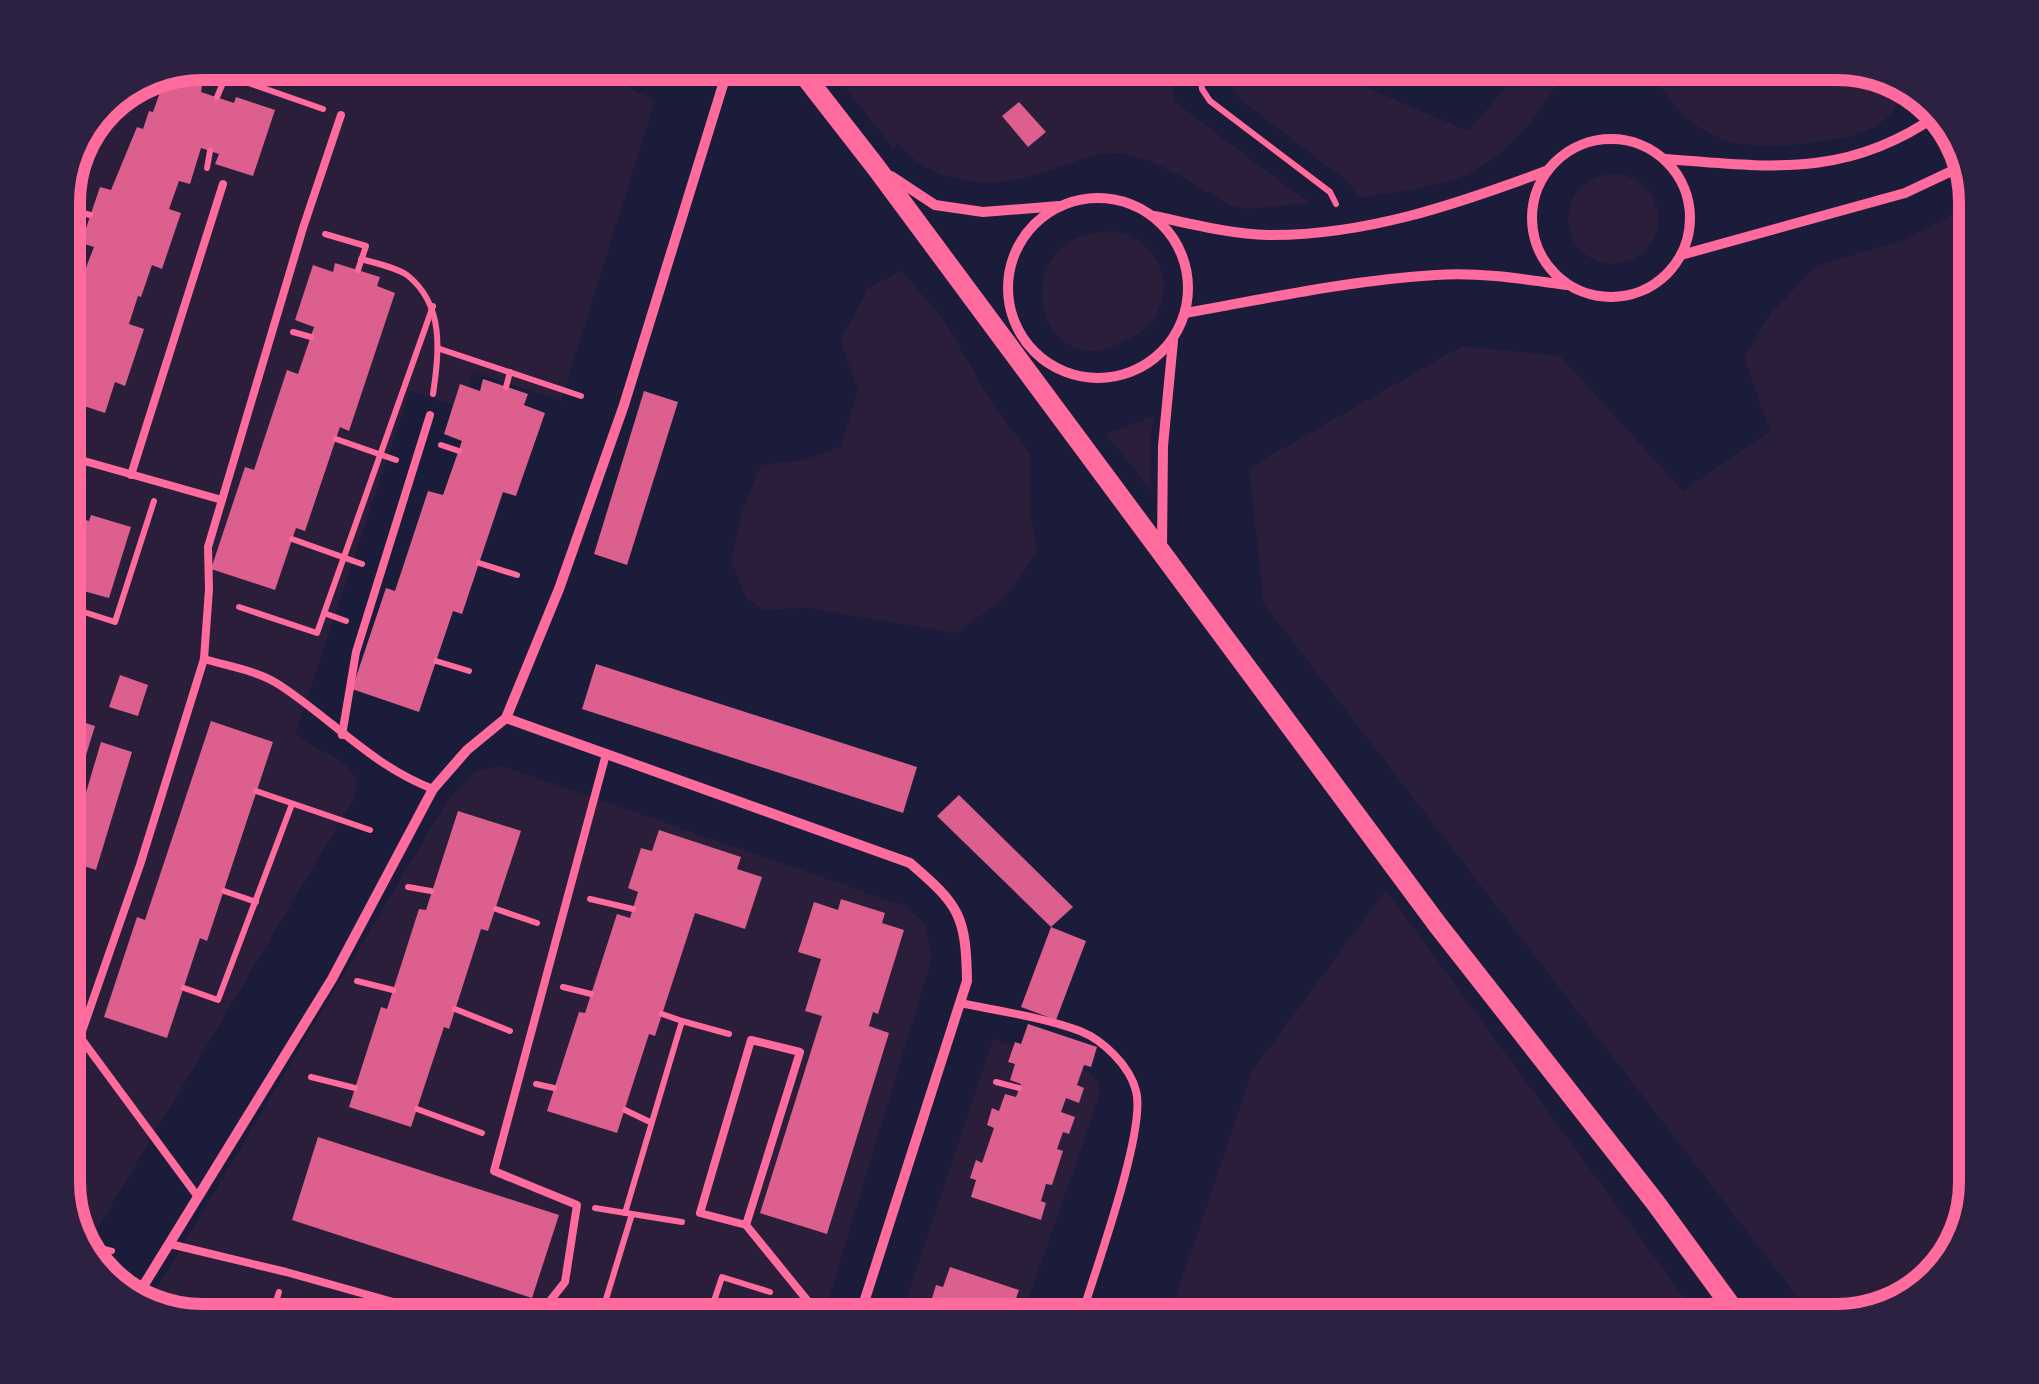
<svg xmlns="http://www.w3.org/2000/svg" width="2039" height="1384" font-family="Jost,sans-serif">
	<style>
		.green { fill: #2a1e3b }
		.building { fill: #dd5f8e }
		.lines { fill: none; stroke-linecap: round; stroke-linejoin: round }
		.path { stroke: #ff6b9d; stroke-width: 6 }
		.service { stroke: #ff6b9d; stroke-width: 8 }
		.minor { stroke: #ff6b9d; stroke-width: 10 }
		.secondary { stroke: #ff6b9d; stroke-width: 20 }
		.rim { fill: none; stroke: #ff6b9d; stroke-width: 12 }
	</style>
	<rect width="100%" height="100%" fill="#1b1b3a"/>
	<g class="green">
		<path d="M202,63h381l72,38 -94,300 -87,-29 -12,36 -52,-17 -115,344 49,28 13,15 -2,19 -272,456 -20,-63v-996l41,-91z"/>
		<path d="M827,63h340l8,39 134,101 -60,6 -14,-2c-38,-18 -77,-52 -120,-54 -29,0 -54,16 -82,23 -49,13 -101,7 -135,-32l-5,5z"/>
		<path d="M1229,63h99l14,14 126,54 59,-68h41c-22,46 -61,96 -110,115 -31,12 -67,14 -99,20l-10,-15 -109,-84 -9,-12z"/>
		<path d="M1648,63h189l70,21c-7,10 -10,25 -19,33 -20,18 -41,20 -65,24 -83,14 -137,3 -175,-78z"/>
		<circle cx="1613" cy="219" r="45"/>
		<path d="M1976,203v979l-23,78 -54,47 -62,14h-21l-552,-717 -15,-136 213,-122 98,10 123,135 87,-59 -26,-75 28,-45 44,-46 87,-26z"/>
		<path d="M1109,231c46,4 71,51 43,90 -8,11 -21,17 -32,22 -9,4 -19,9 -30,8 -56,-4 -64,-86 -18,-111 11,-6 24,-7 37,-9z"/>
		<path d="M902,271l42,49 51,88 35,45 1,60 6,39 -36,50 -46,31 -148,-25 -43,2 -18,-12 -15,-37 11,-50 19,-46 42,-5 37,-13 18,-57 -18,-49 29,-54z"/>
		<path d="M1154,416l-3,22v52l-45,-56z"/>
		<path d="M503,766l402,140 21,19 6,33 -110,363h-620l-55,-16 300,-504 28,-30z"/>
		<path d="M1386,890l315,431h-533l84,-250z"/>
		<path d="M993,1039l96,33 10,11v14l-78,224h-122z"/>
	</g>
	<g class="building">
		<path d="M170,76l32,10 -1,6 33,11 2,-6 39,13 -22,66 -38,-12 4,-10 -18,-6 -11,36 -11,-3 -10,28 12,4 -19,56 -10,-4 -11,32 -3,-1 -9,28 15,5 -19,57 -10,-4 -10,31 -42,-14v-95l8,2 23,-59 -13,-4 19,-56 11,3 26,-63 6,2 6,-18 4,1 12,-34z"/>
		<path d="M1019,102l27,30 -18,15 -26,-31z"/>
		<path d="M335,263l45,14 -3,9 18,7 -46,138 -9,-4 -35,104 -9,-3 -21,62 -64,-21 34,-102 9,3 33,-100 11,4 16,-47 -19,-7 18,-55 20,7z"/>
		<path d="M483,379l45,15 -4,11 21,8 -29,83 -13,-4 -41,122 -9,-3 -34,101 -67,-23 34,-101 9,3 33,-100 15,4 19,-54 -18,-7 16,-50 20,7z"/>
		<path d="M644,391l34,11 -51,163 -33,-11z"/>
		<path d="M63,513l26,8 2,-6 40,12 -22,71 -40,-11 4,-15 -10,-3z"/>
		<path d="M596,664l321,103 -14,46 -321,-104z"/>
		<path d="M120,675l28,10 -10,31 -29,-9z"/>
		<path d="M63,716l32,10 -31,101h-1z"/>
		<path d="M211,721l62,21 -66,199 -7,-3 -33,100 -63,-21 33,-100 8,3z"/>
		<path d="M101,742l31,10 -36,118 -30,-10z"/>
		<path d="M959,795l114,112 -22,20 -114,-111z"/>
		<path d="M458,811l63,20 -33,100 -7,-2 -32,100 -5,-2 -33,100 -62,-20 32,-100 6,2 32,-100 7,1z"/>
		<path d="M659,830l82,27 -4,12 25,8 -17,52 -50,-16 -40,123 -6,-2 -32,99 -70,-22 32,-99 6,1 32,-99 13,4 8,-26 -10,-4 13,-40 11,3z"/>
		<path d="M841,899l44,14 -3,10 22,7 -26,84 -5,-2 -4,14 20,7 -62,201 -67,-21 62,-197 -17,-5 16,-52 -23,-7 16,-50 24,8z"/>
		<path d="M1051,927l35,14 -30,79 -35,-13z"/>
		<path d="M1028,1024l69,23 -6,20 -7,-2 -7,20 7,3 -5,15 -13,-5 -5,14 14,5 -6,17 -6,-2 -6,17 6,2 -11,34 -6,-1 -5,17 5,2 -5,17 -70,-23 5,-17 -6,-2 6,-18 6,3 12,-35 -7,-3 5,-17 7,3 6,-17 11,3 5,-13 -11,-4 5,-16 -7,-2 7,-20 6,2z"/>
		<path d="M318,1137l241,78 -27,83 -240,-78z"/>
		<path d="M950,1267l69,23 -7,20 -7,-2 -4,13h-69l4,-14 -6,-2 6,-20 7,2z"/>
	</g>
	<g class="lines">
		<g class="path">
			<path d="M1199,62l3,27 8,12 120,91 6,12"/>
			<path d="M197,65l126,44"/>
			<path d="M217,97l9,-21"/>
			<path d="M79,157l53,-65"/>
			<path d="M207,168l3,-17"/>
			<path d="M63,207l27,8"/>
			<path d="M325,234l41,12 -8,24"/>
			<path d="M361,259c14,4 34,8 46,16 38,30 32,77 26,119"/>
			<path d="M293,332l18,5"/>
			<path d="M440,349l141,47"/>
			<path d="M506,387l4,-15"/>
			<path d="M336,439l60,21"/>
			<path d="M441,445l18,6"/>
			<path d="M72,515l11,-32"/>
			<path d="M292,539l70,25"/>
			<path d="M479,563l38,12"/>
			<path d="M63,572l1,-2"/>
			<path d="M239,607l78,26 116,-327"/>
			<path d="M87,613l28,9 39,-121"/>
			<path d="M324,613l22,8"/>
			<path d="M436,661l33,10"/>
			<path d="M256,791l114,39"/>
			<path d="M408,887l23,4"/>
			<path d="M224,891l32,11"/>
			<path d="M590,899l43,10"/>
			<path d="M496,909l41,14"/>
			<path d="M357,981l36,9"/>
			<path d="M563,987l28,7"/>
			<path d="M184,988l34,12 74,-196"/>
			<path d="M455,1009l55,22"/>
			<path d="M662,1014l20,7"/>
			<path d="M311,1077l44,11"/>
			<path d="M996,1082l23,6"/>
			<path d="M536,1084l18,4"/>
			<path d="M417,1109l65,24"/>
			<path d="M625,1110l25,12"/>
			<path d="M63,1125l15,-52"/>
			<path d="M595,1208l87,14"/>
			<path d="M625,1213l57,-192 47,13"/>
			<path d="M78,1242l34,9"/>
			<path d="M569,1309l142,1 11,-33 48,15"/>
			<path d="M603,1309l29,-95"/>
			<path d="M270,1321l9,-29"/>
			<path d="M666,1321l4,-11"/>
		</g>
		<g class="service">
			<path d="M63,455l159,45"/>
			<path d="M131,475l92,-291"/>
			<path d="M63,621l4,-15"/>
			<path d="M204,659c23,7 54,12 74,25 53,34 94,82 155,105"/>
			<path d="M342,735l14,-83 74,-237"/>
			<path d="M960,1003c39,8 82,14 120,28 23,9 50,35 56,60 11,39 -43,185 -56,230"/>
			<path d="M198,1197l-118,-160 60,-172 64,-206 5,-70 -1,-42 95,-319 38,-113"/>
			<path d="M746,1225l54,-173 -49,-12 -51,173 46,12 78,96"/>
			<path d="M170,1244l116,28 175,49"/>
			<path d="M534,1321l31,-39 12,-77 -83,-34 112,-417"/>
		</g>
		<g class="minor">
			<circle cx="1611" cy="218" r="79"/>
			<path d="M1665,159c105,8 182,20 274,-45"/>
			<path d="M891,176l44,29 48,7 76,-6"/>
			<circle cx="1098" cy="288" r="90"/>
			<path d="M1154,216c38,8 76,18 114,19 97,1 189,-31 278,-64"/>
			<path d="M1681,255l224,-62 51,-24 11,-8"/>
			<path d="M1186,313c83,-15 166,-33 250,-38 44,-3 87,4 130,10"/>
			<path d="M1162,548l1,-102 10,-105"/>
			<path d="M506,718l404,145c49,42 56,52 57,118l-109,340"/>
			<path d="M134,1301l198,-322 101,-190 34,-39 39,-32 53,-129 65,-184 106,-343"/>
		</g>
		<path class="secondary" d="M794,62l81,104 562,758 218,278 87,119"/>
	</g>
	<path d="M0 0H2039V1384H0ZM202 80H1837A122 122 0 0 1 1959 202V1182A122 122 0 0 1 1837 1304H202A122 122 0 0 1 80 1182V202A122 122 0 0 1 202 80Z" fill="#2d2142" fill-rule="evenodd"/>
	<path class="rim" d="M202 80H1837A122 122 0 0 1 1959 202V1182A122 122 0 0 1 1837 1304H202A122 122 0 0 1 80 1182V202A122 122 0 0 1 202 80Z"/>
</svg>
